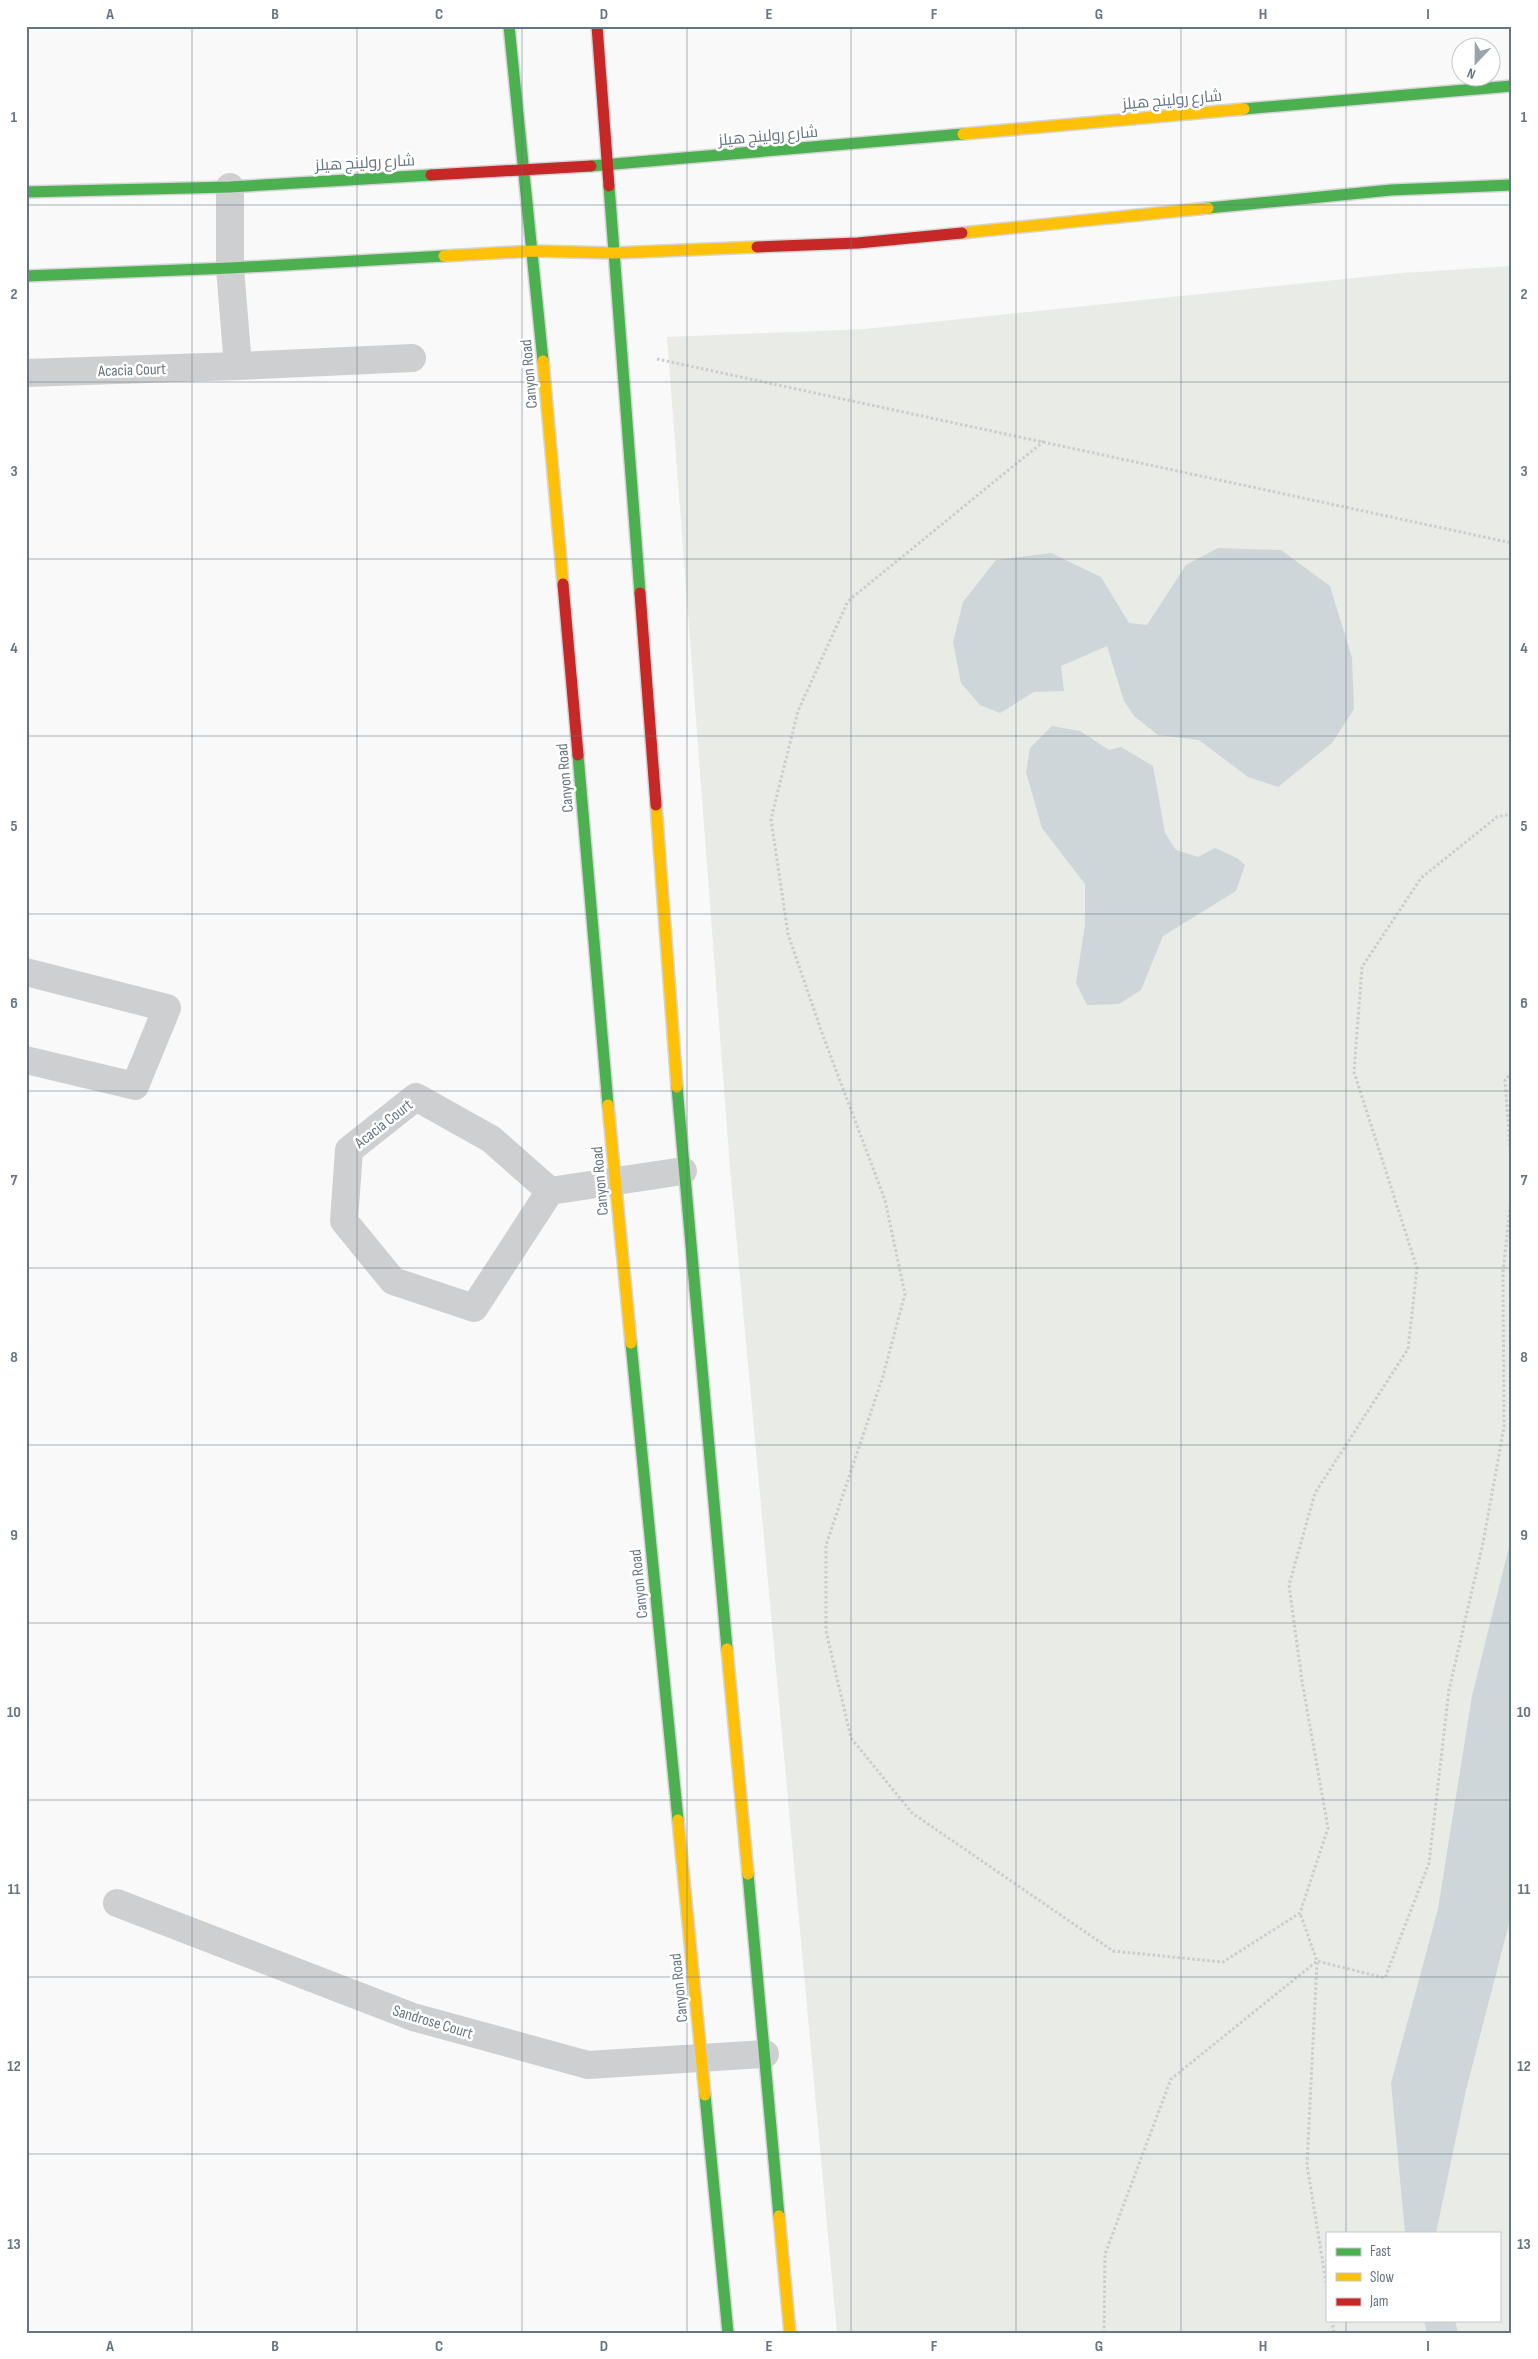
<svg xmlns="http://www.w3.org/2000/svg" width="1538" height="2359" font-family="'Sofia Sans Condensed',Cairo,sans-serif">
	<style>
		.green { fill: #e8ebe6; fill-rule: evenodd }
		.water { fill: #ced6d9 }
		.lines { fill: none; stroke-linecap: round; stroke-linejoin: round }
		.fast-casing { stroke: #d5d6d7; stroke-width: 14 }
		.slow-casing { stroke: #d5d6d7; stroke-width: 14 }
		.jam-casing { stroke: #d5d6d7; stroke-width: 14 }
		.path { stroke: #cbcccd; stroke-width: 3; stroke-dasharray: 2.5 2.5; stroke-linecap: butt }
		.street { stroke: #cecfd0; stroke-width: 28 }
		.fast { stroke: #4caf50; stroke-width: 11 }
		.slow { stroke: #ffc107; stroke-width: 11 }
		.jam { stroke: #c62828; stroke-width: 11 }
		.grid { fill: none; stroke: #657683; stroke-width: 1; stroke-opacity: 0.55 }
		.labels { text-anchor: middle; stroke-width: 5; stroke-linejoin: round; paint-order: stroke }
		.street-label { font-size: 16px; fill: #657683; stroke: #fff }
		.neatline { fill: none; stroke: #657683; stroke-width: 2 }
		.grid-label { font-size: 16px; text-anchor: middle; font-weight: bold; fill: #657683 }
	</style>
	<rect width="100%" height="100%" fill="#f9f9f9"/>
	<path class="green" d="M1512,266v2067h-675l-107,-1165 -63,-831 198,-8 537,-56zM1327,2233h172v87h-172z"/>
	<g class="water">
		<path d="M1218,548l63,2 49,36 22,72 2,51 -22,34 -54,44 -30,-10 -49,-37 -41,-5 -24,-19 -10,-15 -17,-55 -46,20 3,25 -30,1 -34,21 -20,-8 -19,-22 -8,-41 10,-40 33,-42 55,-7 50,24 28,46 18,2 39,-60z"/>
		<path d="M1052,726l28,5 29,19 12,-3 32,19 12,67 11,17 22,7 17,-9 22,10 8,7 -9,26 -73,45 -22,54 -22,14 -32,1 -11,-22 9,-58v-41l-43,-56 -16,-56 4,-24z"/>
		<path d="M1512,1535v377l-46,178 -30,143h-31l-14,-150 47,-174 34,-213z"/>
		<path d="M1424,2320h31l3,13h-31z"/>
	</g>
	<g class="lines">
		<g class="fast-casing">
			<g id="fast">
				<path d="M509,26l34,335"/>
				<path d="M1244,109l268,-23"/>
				<path d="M591,166l372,-32"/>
				<path d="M609,186l31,407"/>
				<path d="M26,192l204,-5 201,-12"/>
				<path d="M1208,208l183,-18 121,-5"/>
				<path d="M26,276l204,-8 214,-12"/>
				<path d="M578,755l30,350"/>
				<path d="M677,1087l50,562"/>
				<path d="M631,1343l47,477"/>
				<path d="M748,1874l31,342"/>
				<path d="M705,2095l23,238"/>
			</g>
		</g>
		<g class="slow-casing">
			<g id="slow">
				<path d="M963,134l281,-25"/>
				<path d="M962,233l246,-25"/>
				<path d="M444,256l89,-5 81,2 143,-6"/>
				<path d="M543,361l20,223"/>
				<path d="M656,805l21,282"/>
				<path d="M608,1105l23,238"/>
				<path d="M727,1649l21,225"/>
				<path d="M678,1820l27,275"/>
				<path d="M779,2216l11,117"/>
			</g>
		</g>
		<g class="jam-casing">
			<g id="jam">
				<path d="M597,26l12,160"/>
				<path d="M431,175l160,-9"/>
				<path d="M757,247l101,-4 104,-10"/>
				<path d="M563,584l15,171"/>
				<path d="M640,593l16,212"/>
			</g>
		</g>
		<g class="path">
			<path d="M657,359l855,184"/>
			<path d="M1044,441l-196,160 -50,110 -27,108 17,115 34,99 63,167 20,94 -22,82 -57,169v86l25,107 61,75 201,138 110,11 77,-49 28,-85 -26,-147 -13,-96 26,-92 93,-144 9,-81 -63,-196 8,-105 59,-89 76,-61 15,-3"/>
			<path d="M1512,1072l-7,8 7,94"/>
			<path d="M1327,2288l-20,-123 10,-204 68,17 44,-115 20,-173 34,-147 21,-116 -1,-155 9,-82"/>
			<path d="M1332,2320l2,13"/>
			<path d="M1104,2333l1,-79 66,-175 146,-118 -17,-48"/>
		</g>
		<g class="street">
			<path d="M230,187v81l8,98"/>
			<path d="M26,373l212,-7 174,-8"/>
			<path d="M26,972l141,36 -32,78 -109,-26"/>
			<path d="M550,1191l-76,117 -81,-27 -49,-60 5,-71 67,-53 75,42 59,52 133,-20"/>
			<path d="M117,1903l296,114 175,48 177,-11"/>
		</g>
		<use href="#fast" class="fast"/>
		<use href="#slow" class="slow"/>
		<use href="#jam" class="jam"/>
	</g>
	<path class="grid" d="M192,26v2307M357,26v2307M522,26v2307M687,26v2307M851,26v2307M1016,26v2307M1181,26v2307M1346,26v2207M26,205h1486M26,382h1486M26,559h1486M26,736h1486M26,914h1486M26,1091h1486M26,1268h1486M26,1445h1486M26,1623h1486M26,1800h1486M26,1977h1486M26,2154h1486M1346,2320v13"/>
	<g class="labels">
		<g class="street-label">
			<text transform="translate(1172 99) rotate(-5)" y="6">شارع رولينج هيلز</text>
			<text transform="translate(768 135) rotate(-5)" y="6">شارع رولينج هيلز</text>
			<text transform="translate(365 162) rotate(-3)" y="6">شارع رولينج هيلز</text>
			<text transform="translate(132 369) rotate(-2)" y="6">Acacia Court</text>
			<text transform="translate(528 374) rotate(-95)" y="6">Canyon Road</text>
			<text transform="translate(564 778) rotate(-95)" y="6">Canyon Road</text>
			<text transform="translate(383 1123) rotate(-38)" y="6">Acacia Court</text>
			<text transform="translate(599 1181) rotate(-95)" y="6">Canyon Road</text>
			<text transform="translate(638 1584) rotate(-96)" y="6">Canyon Road</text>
			<text transform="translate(678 1988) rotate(-96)" y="6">Canyon Road</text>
			<text transform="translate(433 2021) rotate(17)" y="6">Sandrose Court</text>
		</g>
	</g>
	<rect width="1538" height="2359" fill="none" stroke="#ffffff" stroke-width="55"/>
	<rect x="1326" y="2232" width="175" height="90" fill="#ffffff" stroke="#c1c8cd"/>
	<rect x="1336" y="2248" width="25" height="8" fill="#4caf50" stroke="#c1c8cd"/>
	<text x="1370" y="2256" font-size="15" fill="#657683">Fast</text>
	<rect x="1336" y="2273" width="25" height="8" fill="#ffc107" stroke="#c1c8cd"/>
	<text x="1370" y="2282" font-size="15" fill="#657683">Slow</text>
	<rect x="1336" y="2298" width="25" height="8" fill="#c62828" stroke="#c1c8cd"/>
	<text x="1370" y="2306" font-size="15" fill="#657683">Jam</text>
	<g transform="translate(1476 62) rotate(202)"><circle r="24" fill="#ffffff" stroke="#c1c8cd"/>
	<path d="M0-4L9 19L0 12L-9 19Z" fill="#99a4ac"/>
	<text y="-8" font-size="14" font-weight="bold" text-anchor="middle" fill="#657683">N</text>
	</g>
	<rect x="28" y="28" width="1482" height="2304" class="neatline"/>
	<g class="grid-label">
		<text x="110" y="19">A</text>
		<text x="275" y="19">B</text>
		<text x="439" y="19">C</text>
		<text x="604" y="19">D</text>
		<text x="769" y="19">E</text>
		<text x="934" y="19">F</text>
		<text x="1099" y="19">G</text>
		<text x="1263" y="19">H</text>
		<text x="1428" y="19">I</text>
		<text x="14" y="122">1</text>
		<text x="1524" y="122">1</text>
		<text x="14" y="299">2</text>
		<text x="1524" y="299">2</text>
		<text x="14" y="476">3</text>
		<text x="1524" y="476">3</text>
		<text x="14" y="653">4</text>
		<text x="1524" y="653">4</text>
		<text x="14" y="831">5</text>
		<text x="1524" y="831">5</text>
		<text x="14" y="1008">6</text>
		<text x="1524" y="1008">6</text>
		<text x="14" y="1185">7</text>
		<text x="1524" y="1185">7</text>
		<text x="14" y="1362">8</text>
		<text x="1524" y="1362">8</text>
		<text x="14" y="1540">9</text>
		<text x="1524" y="1540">9</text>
		<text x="14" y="1717">10</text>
		<text x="1524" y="1717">10</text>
		<text x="14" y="1894">11</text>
		<text x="1524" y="1894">11</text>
		<text x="14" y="2071">12</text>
		<text x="1524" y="2071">12</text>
		<text x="14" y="2249">13</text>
		<text x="1524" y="2249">13</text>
		<text x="110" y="2351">A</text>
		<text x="275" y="2351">B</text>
		<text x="439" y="2351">C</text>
		<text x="604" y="2351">D</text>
		<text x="769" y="2351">E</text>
		<text x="934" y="2351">F</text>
		<text x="1099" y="2351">G</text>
		<text x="1263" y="2351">H</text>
		<text x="1428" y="2351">I</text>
	</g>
</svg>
